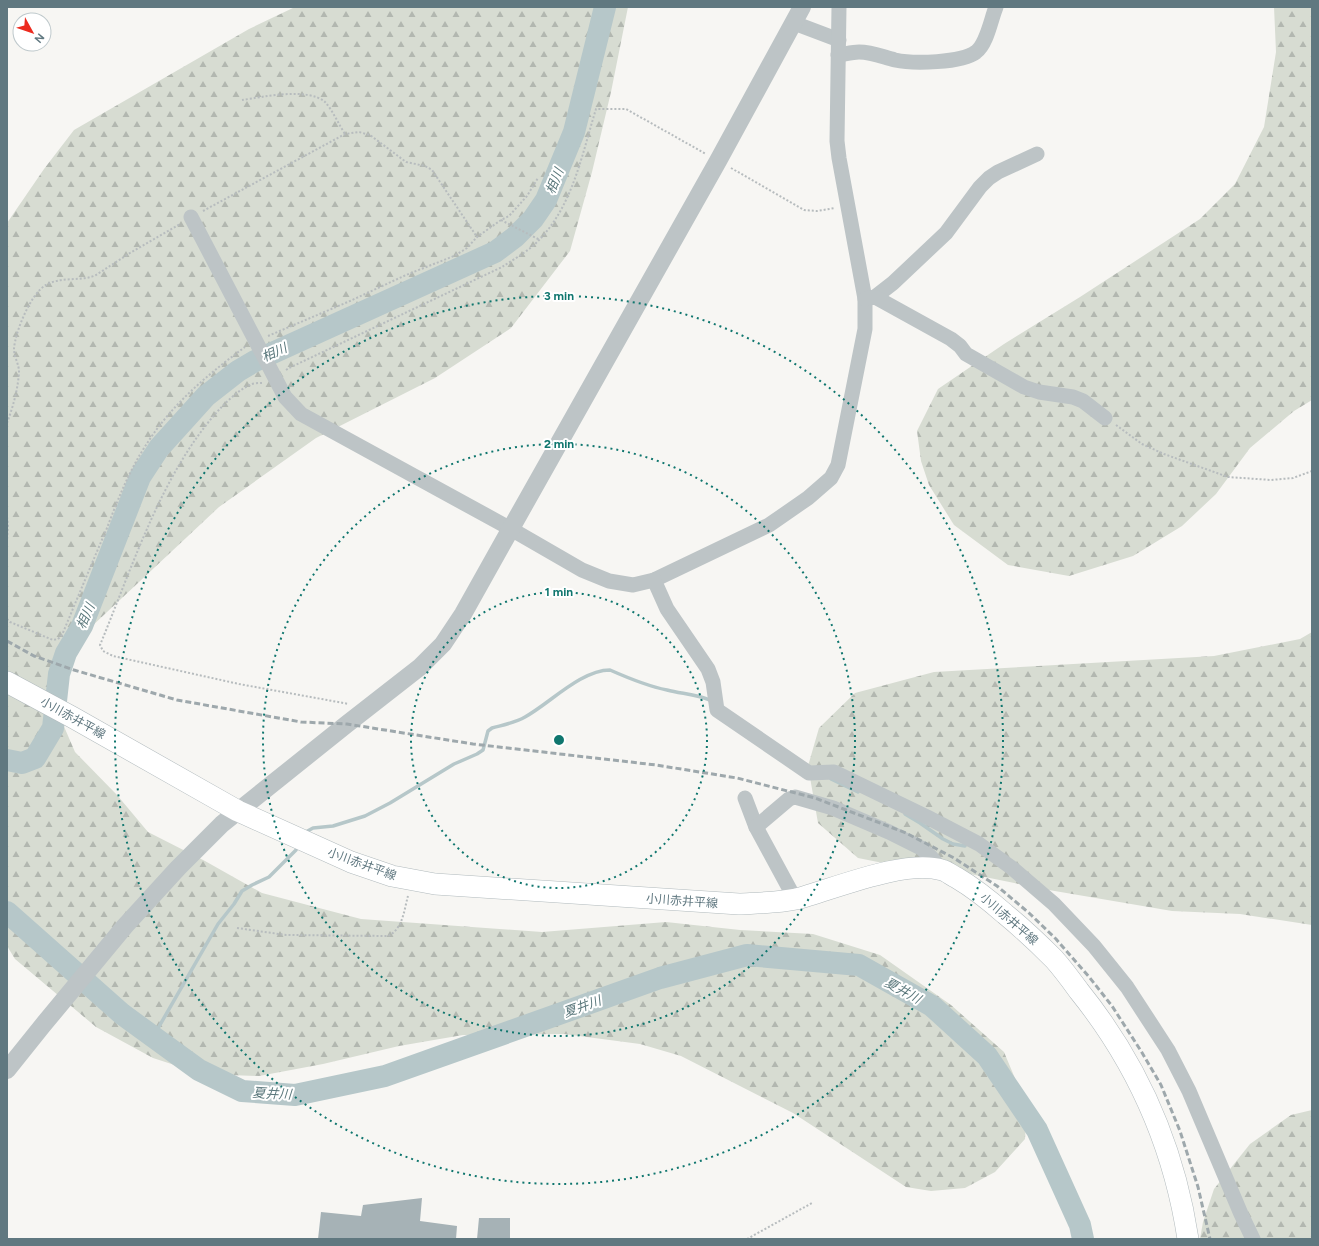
<svg xmlns="http://www.w3.org/2000/svg" width="1319" height="1246" font-family="Figtree,'Noto Sans JP',sans-serif">
	<style>
		.forest { fill: url(#forest-firs) }
		.lines { fill: none; stroke-linecap: round; stroke-linejoin: round }
		.stream { stroke: #b6c7c9; stroke-width: 3.5 }
		.river { stroke: #b6c7c9; stroke-width: 22 }
		.building { fill: #a6b2b6 }
		.secondary-casing { stroke: #b1babd; stroke-width: 22 }
		.path { stroke: #b7bcbe; stroke-width: 2; stroke-dasharray: 2 2; stroke-linecap: butt }
		.minor { stroke: #bdc4c6; stroke-width: 15 }
		.tertiary { stroke: #bdc4c6; stroke-width: 18 }
		.secondary { stroke: #fff; stroke-width: 21 }
		.rail { stroke: #9ea8ac; stroke-width: 3; stroke-dasharray: 6 3; stroke-linecap: butt }
		.ring { fill: none; stroke: #0f766e; stroke-width: 2; stroke-dasharray: 2 4 }
		.labels { text-anchor: middle; stroke-width: 4; stroke-linejoin: round; paint-order: stroke }
		.street-label { font-size: 12px; fill: #607880; stroke: #fff }
		.water-label { font-size: 13px; font-style: italic; fill: #5b787c; stroke: #fff }
		.centre { fill: #0f766e; stroke: #fff; stroke-width: 2 }
		.ring-label { font-size: 12px; text-anchor: middle; font-weight: bold; fill: #0f766e; stroke: #fff; stroke-width: 4; stroke-linejoin: round; paint-order: stroke }
	</style>
	<defs>
		<pattern id="forest-firs" width="22" height="20" patternUnits="userSpaceOnUse"><rect width="22" height="20" fill="#d7dcd2"/><path d="M5 1l3.5 6h-7zM16 11l3.5 6h-7z" fill="#b2b7b0"/></pattern>
	</defs>
	<rect width="100%" height="100%" fill="#f7f6f3"/>
	<g class="forest">
		<path d="M295,7h333l-17,85 -19,80 -22,79 -59,77 -76,50 -119,60 -97,69 -145,136 -16,29 -2,36 19,44 42,43 31,37 57,29 57,32 99,26 181,13 124,-10 74,8 73,4 67,21 71,50 53,47 23,55 -2,32 -30,33 -30,16 -34,3 -25,-4 -113,-74 -112,-57 -41,-12 -76,-10 -101,1 -64,11 -76,18 -64,12 -57,-2 -49,-16 -57,-31 -81,-68 -8,-13v-723l37,-54 30,-39 175,-101z"/>
		<path d="M1274,7h38v393l-18,11 -44,37 -34,46 -34,32 -49,30 -64,20 -61,-11 -54,-40 -25,-40 -8,-24 -4,-30 21,-42 66,-45 76,-47 120,-78 35,-35 29,-57 12,-75z"/>
		<path d="M1312,632v293l-72,-11 -68,-3 -129,-22 -73,-15 -67,-7 -45,-9 -40,-35 -10,-57 11,-38 36,-35 79,-21 280,-16 86,-17z"/>
		<path d="M1312,1110v129h-112l3,-17 11,-33 36,-45 41,-29z"/>
	</g>
	<g class="lines">
		<g class="stream">
			<path d="M831,779l27,13"/>
			<path d="M905,814l15,9 23,16 10,5 12,2"/>
			<path d="M304,833l9,-5 20,-2 32,-10 25,-13 64,-39 23,-10 6,-4 5,-19 4,-3c11,-3 23,-5 33,-11 24,-13 56,-47 85,-47 18,8 37,16 57,20 15,4 30,4 45,11"/>
			<path d="M153,1037l65,-113 16,-20 8,-13 10,-6 17,-8 27,-27 2,-4"/>
		</g>
		<g class="river">
			<path d="M7,760l15,3 13,-5 18,-30 6,-54 7,-21 16,-27 58,-149 19,-29 47,-52 32,-25 17,-10 240,-109 20,-15 18,-18 13,-19 28,-68 31,-125"/>
			<path d="M7,912l115,102 77,56 43,21 53,4 90,-19 275,-98 87,-23 112,10 73,41 55,50 50,74 43,95 3,14"/>
		</g>
	</g>
	<g class="building">
		<path d="M422,1198l-2,23 37,5 -1,13h-138l3,-27 40,4 2,-11z"/>
		<path d="M479,1218h31v21h-33z"/>
	</g>
	<g class="lines">
		<g class="secondary-casing">
			<path id="secondary" d="M7,682l65,35 166,94 113,51 41,14 43,8 304,20c19,-1 38,-1 57,-5 38,-10 108,-40 146,-29 5,1 10,6 15,8 17,10 32,22 48,36 17,14 33,29 49,45 9,10 17,21 25,32 58,72 95,156 109,248"/>
		</g>
		<g class="path">
			<path d="M242,100c21,-3 66,-13 83,2 7,7 14,23 20,32"/>
			<path d="M731,168l73,42 13,1 18,-3"/>
			<path d="M203,211l142,-77 14,-2 11,3 36,27 19,4 7,4 45,67"/>
			<path d="M501,220l39,20"/>
			<path d="M268,336l82,-35 56,-26 48,-19 13,-8 10,-11 24,-17 8,-4 18,-20 11,-18"/>
			<path d="M286,370l3,-2 213,-101c12,-8 27,-16 37,-27 34,-35 43,-86 57,-131h30l80,45"/>
			<path d="M262,383c-4,0 -9,0 -12,2 -13,6 -24,17 -33,27 -56,63 -85,156 -117,233l3,6 10,5 126,28 110,20"/>
			<path d="M7,423c6,-16 11,-34 12,-51 0,-8 -5,-15 -5,-23 1,-17 17,-56 32,-64 15,-9 35,-3 50,-10l34,-22 50,-29"/>
			<path d="M1116,425l26,19 22,10 64,23 43,3 22,-2 19,-7"/>
			<path d="M7,443v6"/>
			<path d="M7,517l1,8 -1,15"/>
			<path d="M7,619l3,3 43,18 5,-1 4,-4c15,-36 30,-72 45,-107 11,-29 22,-57 39,-83 25,-40 61,-70 99,-98"/>
			<path d="M237,928l49,7 102,1c15,-7 16,-26 20,-40"/>
			<path d="M747,1239l65,-36"/>
		</g>
		<g class="minor">
			<path d="M794,23l45,17"/>
			<path d="M838,55c7,-1 15,-3 21,-3 13,0 24,5 36,8 18,4 67,3 81,-8 11,-8 15,-33 20,-45"/>
			<path d="M191,217l94,180 16,17 210,115 71,41 27,11 24,4 21,-5 115,-55 39,-27 23,-20 7,-13 27,-136v-30l-26,-141 -2,-17 2,-134"/>
			<path d="M875,297l18,-14 53,-50 34,-46 9,-9 9,-6 39,-18"/>
			<path d="M865,299l10,-2 76,42 9,7 6,8 58,33 15,5 34,5 10,4 22,17"/>
			<path d="M654,580l13,29 41,60 5,13 4,28 92,63 25,-1 93,45 52,27 33,24 42,36 40,42 33,41 41,63 21,41 52,123 12,25"/>
			<path d="M745,798l11,29 39,72"/>
			<path d="M756,827l33,-28 6,-2 38,11 56,24 32,16 10,9 11,13"/>
		</g>
		<path class="tertiary" d="M7,1070l36,-45 82,-99 53,-58 44,-44 125,-100 73,-57 23,-23 20,-30 42,-75 213,-378 84,-154"/>
		<use href="#secondary" class="secondary"/>
		<path class="rail" d="M7,641l27,15 40,14 103,30 124,22 46,2 126,20 183,21 81,13 78,20 91,35 48,25 43,28 32,27 27,26 34,39 22,28 29,45 20,34 19,46 18,56 12,52"/>
	</g>
	<g class="ring">
		<circle cx="559" cy="740" r="148"/>
		<circle cx="559" cy="740" r="296"/>
		<circle cx="559" cy="740" r="444"/>
	</g>
	<g class="labels">
		<g class="street-label">
			<text transform="translate(73 718) rotate(29)" y="4">小川赤井平線</text>
			<text transform="translate(362 864) rotate(20)" y="4">小川赤井平線</text>
			<text transform="translate(682 901) rotate(4)" y="4">小川赤井平線</text>
			<text transform="translate(1009 919) rotate(41)" y="4">小川赤井平線</text>
		</g>
		<g class="water-label">
			<text transform="translate(554 181) rotate(-68)" y="5">相川</text>
			<text transform="translate(274 352) rotate(-24)" y="5">相川</text>
			<text transform="translate(85 616) rotate(-66)" y="5">相川</text>
			<text transform="translate(903 990) rotate(29)" y="5">夏井川</text>
			<text transform="translate(582 1006) rotate(-20)" y="5">夏井川</text>
			<text transform="translate(272 1093) rotate(3)" y="5">夏井川</text>
		</g>
	</g>
	<circle cx="559" cy="740" r="6" class="centre"/>
	<g class="ring-label">
		<text x="559" y="300">3 min</text>
		<text x="559" y="448">2 min</text>
		<text x="559" y="596">1 min</text>
	</g>
	<rect width="1319" height="1246" fill="none" stroke="#607880" stroke-width="16"/>
	<g transform="translate(32 32) rotate(130)"><circle r="19" fill="#ffffff" stroke="#bfc9cc"/>
	<path d="M0-3L7 15L0 10L-7 15Z" fill="#ec2a1e"/>
	<text y="-6" font-size="11" font-weight="bold" text-anchor="middle" fill="#607880">N</text>
	</g>
</svg>
